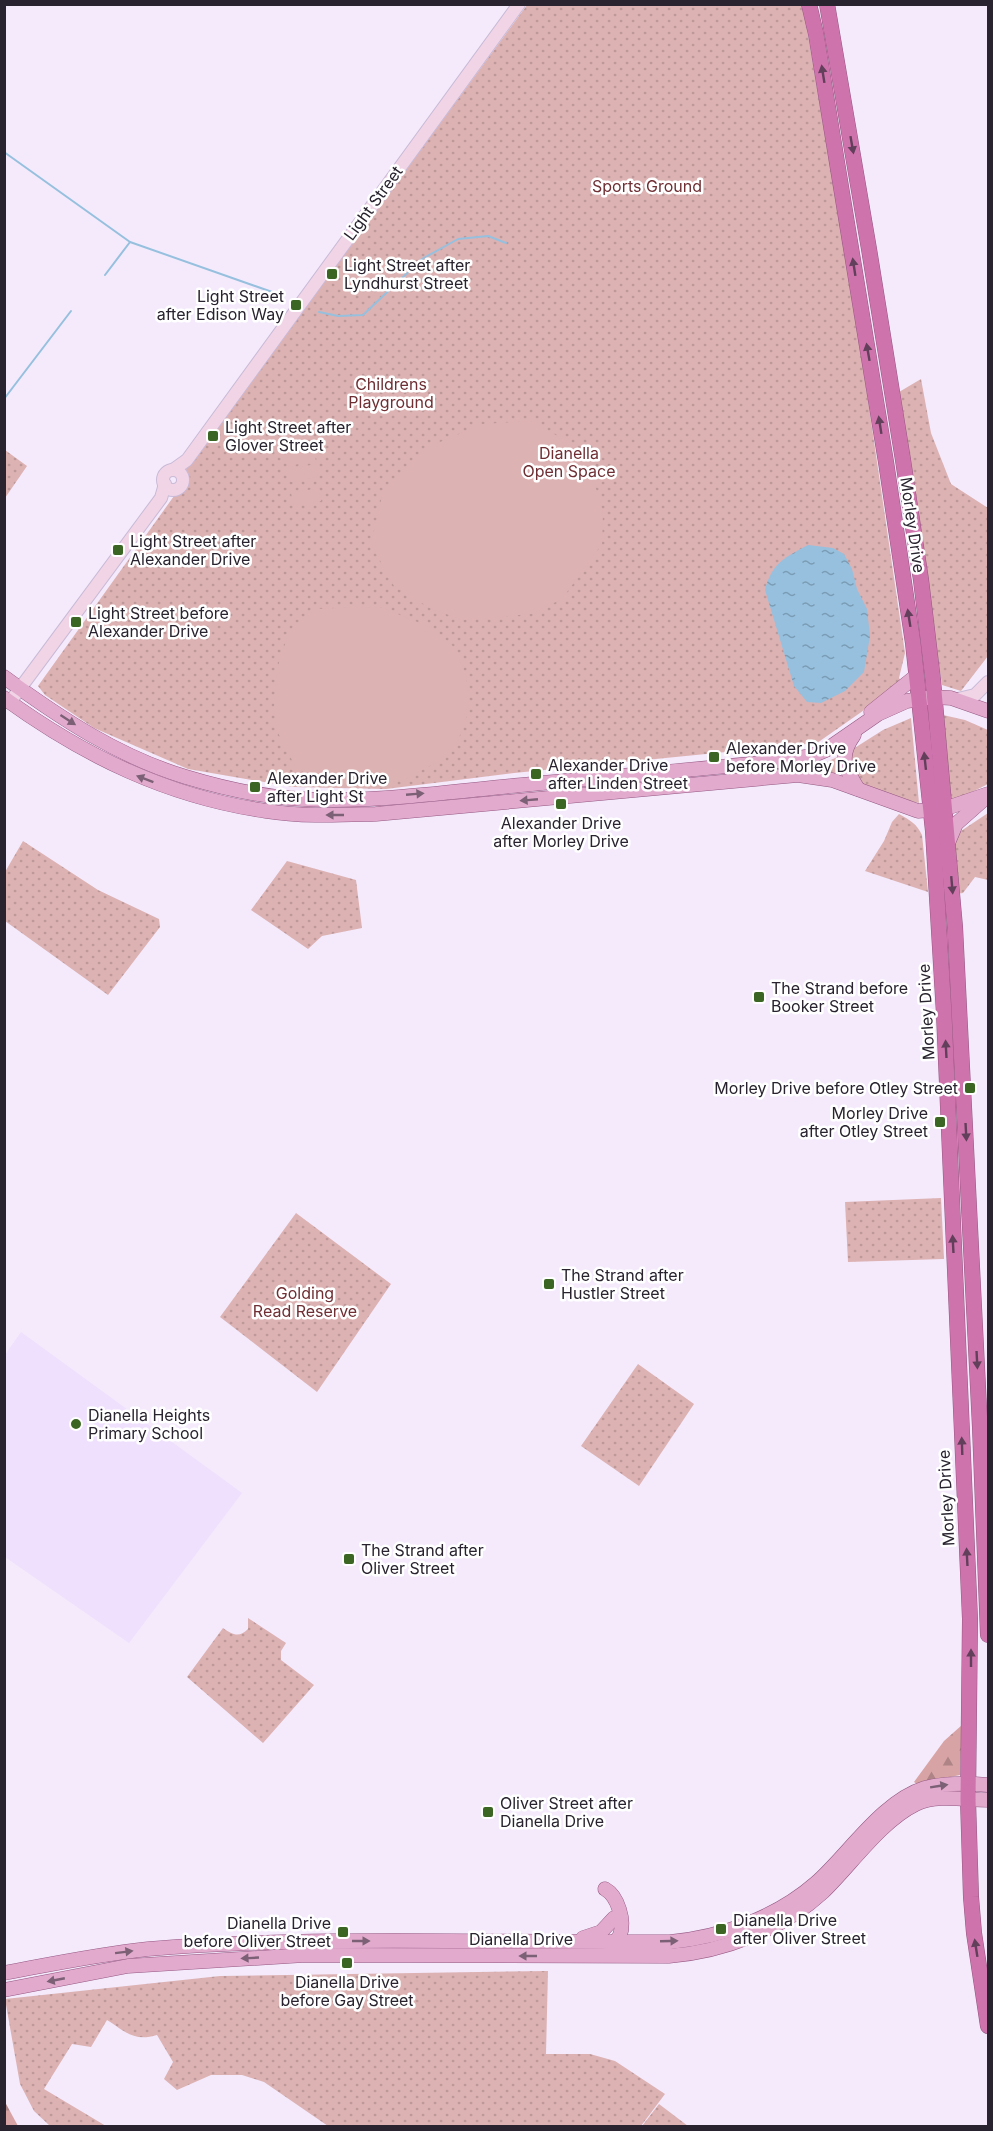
<svg xmlns="http://www.w3.org/2000/svg" width="993" height="2131" font-family="Inter,sans-serif">
	<style>
		.built { fill: #efe0fd }
		.grass { fill: url(#grass-dots) }
		.forest { fill: url(#forest-firs) }
		.pitch { fill: #ddb2b3 }
		.water { fill: url(#water-ripples) }
		.lines { fill: none; stroke-linecap: round; stroke-linejoin: round }
		.stream { stroke: #96c0de; stroke-width: 2 }
		.secondary-casing { stroke: #c9bad7; stroke-width: 14 }
		.primary-casing { stroke: #955781; stroke-width: 15 }
		.highway-casing { stroke: #955781; stroke-width: 16 }
		.secondary { stroke: #f1d5e6; stroke-width: 12 }
		.primary { stroke: #e2abce; stroke-width: 14 }
		.highway { stroke: #cf73ad; stroke-width: 15 }
		.oneway { fill: #623f5a }
		.oneway2 { fill: #7c6076 }
		.poi-dot { fill: #3a6522; stroke: #fff; stroke-width: 2 }
		.labels { text-anchor: middle; stroke-width: 5; stroke-linejoin: round; paint-order: stroke }
		.park-label { font-size: 16px; fill: #6e2e33; stroke: #fff }
		.street-label { font-size: 16px; fill: #28232e; stroke: #fff }
		.poi-label { font-size: 16px; fill: #28232e; stroke: #fff; text-anchor: start }
	</style>
	<defs>
		<pattern id="grass-dots" width="8" height="8" patternUnits="userSpaceOnUse" patternTransform="scale(1.5)"><rect width="8" height="8" fill="#ddb2b3"/><path d="M2 2h.1M6 6h.1" fill="none" stroke="#be999a" stroke-width="1.8" stroke-linecap="round"/></pattern>
		<pattern id="forest-firs" width="22" height="20" patternUnits="userSpaceOnUse" patternTransform="scale(1.5)"><rect width="22" height="20" fill="#d7a3a4"/><path d="M5 1l3.5 6h-7zM16 11l3.5 6h-7z" fill="#ae8486"/></pattern>
		<pattern id="water-ripples" width="26" height="14" patternUnits="userSpaceOnUse" patternTransform="scale(1.5)"><rect width="26" height="14" fill="#96c0de"/><path d="M2 4q2-2 4 0t4 0M15 11q2-2 4 0t4 0" fill="none" stroke="#7a9cb4"/></pattern>
	</defs>
	<rect width="100%" height="100%" fill="#f4eafc"/>
	<path class="built" d="M21,1332l221,161 -113,150 -124,-86v-202z"/>
	<g class="grass">
		<path d="M527,5h276l54,320 48,328 -6,25 2,3 -11,11 -73,51 -303,30 -128,16 -93,-2 -105,-18 -94,-41 -49,-33 -7,-9 136,-190 8,-21z"/>
		<path d="M921,379l10,54 20,51 37,24v148l-27,35 -19,-6 -43,-293z"/>
		<path d="M5,450l22,16 -22,32z"/>
		<path d="M943,715l22,5 23,10v54l-24,12 -13,4z"/>
		<path d="M911,718l8,85 -13,-3 -49,-18 -9,-19 5,-14 30,-19z"/>
		<path d="M837,757l-1,12 5,12 -35,-12 15,-4z"/>
		<path d="M988,813v67l-13,-3 -12,16 -6,1 -4,-46 5,-15z"/>
		<path d="M899,814c11,6 18,10 23,21l6,57 -63,-21 19,-30 8,-19z"/>
		<path d="M23,841l75,49 61,29 1,8 -52,68 -103,-74v-49z"/>
		<path d="M287,861l69,19 6,48 -40,8 -14,13 -57,-39z"/>
		<path d="M941,1198l3,61 -96,3 -3,-60z"/>
		<path d="M296,1213l95,71 -74,108 -97,-75z"/>
		<path d="M638,1364l56,40 -55,82 -58,-40z"/>
		<path d="M248,1618l38,25 -5,8v9l33,25 -51,58 -76,-66 36,-49c10,7 16,10 25,1z"/>
		<path d="M548,1971l-2,83h44l25,7 50,33 -24,32h-313l-64,-44 -22,-7h-31l-34,15 -13,-11 9,-17 -16,-27c-23,7 -31,-3 -50,-15l-16,27 -19,-3 -28,45 62,37h-56l-16,-15 -14,-27 -15,-85 215,-23z"/>
		<path d="M659,2104l29,22h-46z"/>
	</g>
	<g class="forest">
		<path d="M962,1725l-2,50 -43,9 -3,-2 30,-41z"/>
		<path d="M4,2102h1l13,24h-13z"/>
	</g>
	<g class="pitch">
		<path d="M531,421l39,22 20,25 13,45 -1,31 -40,55 -31,15 -69,6 -32,-12 -36,-22 -23,-42 11,-48 23,-27 23,-22 55,-23z"/>
		<path d="M313,448l3,13 -28,5 -2,-13z"/>
		<path d="M316,464l2,13 -27,5 -3,-13z"/>
		<path d="M319,488l2,13 -27,5 -3,-13z"/>
		<path d="M355,607l28,1 49,20 22,19 12,28 3,35 -13,36 -19,16 -33,18 -47,5 -41,-6 -20,-11 -19,-37 -3,-23 2,-27 4,-25 12,-28 25,-19z"/>
	</g>
	<path class="water" d="M808,545l25,3 11,6 8,15 5,20 10,20 3,27 -6,36 -19,19 -24,12 -14,-1 -13,-16 -29,-96c7,-27 19,-32 43,-45z"/>
	<g class="lines">
		<g class="stream">
			<path d="M4,152l126,90 145,51"/>
			<path d="M105,275l25,-33"/>
			<path d="M319,312l19,4 25,-1 59,-56 36,-20 30,-3 18,7"/>
			<path d="M4,399l67,-88"/>
		</g>
		<g class="secondary-casing">
			<g id="secondary">
				<path d="M173,470l14,-10 332,-456"/>
				<circle cx="173" cy="480" r="10"/>
				<path d="M958,699l17,-4 13,-13"/>
				<path d="M10,702l151,-204 4,-14"/>
			</g>
		</g>
		<g class="primary-casing">
			<g id="primary">
				<path d="M4,677c56,41 115,80 182,100 33,10 68,18 102,21 78,7 166,-7 244,-14 86,-8 172,-15 257,-24l25,-5 12,-5 52,-36 29,-13 27,-4 17,1 37,13"/>
				<path d="M4,698c80,58 164,99 262,113 37,6 74,4 110,3l422,-39 34,5 86,31 26,-2 44,-15"/>
				<path d="M871,712l45,-36"/>
				<path d="M854,735c-16,22 -9,33 4,54"/>
				<path d="M948,843l8,-19 26,-23"/>
				<path d="M605,1889c13,7 20,32 15,46 -2,4 -6,9 -9,13"/>
				<path d="M583,1938l18,-6 13,-14"/>
				<path d="M4,1973c48,-9 96,-19 144,-24 173,-14 348,-6 522,-7 52,-5 106,-24 146,-59 32,-28 66,-82 109,-95 20,-5 43,-5 63,-3"/>
				<path d="M4,1990l124,-24 177,-11 364,1c54,-4 114,-27 154,-64 28,-27 58,-71 93,-88 21,-10 49,-4 72,-4"/>
			</g>
		</g>
		<g class="highway-casing">
			<g id="highway">
				<path d="M809,4l7,30 70,428 27,181 20,188 11,183 26,605 -2,181 3,97 3,36 14,93"/>
				<path d="M827,4l42,245 34,211 18,120 12,100 22,247 25,500 8,208"/>
			</g>
		</g>
		<use href="#secondary" class="secondary"/>
		<use href="#primary" class="primary"/>
		<use href="#highway" class="highway"/>
	</g>
	<defs><path id="oneway-solid" d="M-6-.8H1V-3.2L6.5 0L1 3.2V.8H-6Z" transform="scale(1.5)"/></defs>
	<g class="oneway">
		<use href="#oneway-solid" transform="translate(823 74) rotate(-99)"/>
		<use href="#oneway-solid" transform="translate(852 145) rotate(80)"/>
		<use href="#oneway-solid" transform="translate(854 267) rotate(-99)"/>
		<use href="#oneway-solid" transform="translate(868 352) rotate(-100)"/>
		<use href="#oneway-solid" transform="translate(880 425) rotate(-99)"/>
		<use href="#oneway-solid" transform="translate(909 618) rotate(-99)"/>
		<use href="#oneway-solid" transform="translate(925 761) rotate(-96)"/>
		<use href="#oneway-solid" transform="translate(952 885) rotate(85)"/>
		<use href="#oneway-solid" transform="translate(946 1049) rotate(-93)"/>
		<use href="#oneway-solid" transform="translate(966 1132) rotate(87)"/>
		<use href="#oneway-solid" transform="translate(953 1244) rotate(-93)"/>
		<use href="#oneway-solid" transform="translate(977 1360) rotate(87)"/>
		<use href="#oneway-solid" transform="translate(962 1446) rotate(-92)"/>
		<use href="#oneway-solid" transform="translate(967 1557) rotate(-93)"/>
		<use href="#oneway-solid" transform="translate(971 1658) rotate(-90)"/>
		<use href="#oneway-solid" transform="translate(976 1948) rotate(-99)"/>
	</g>
	<g class="oneway2">
		<use href="#oneway-solid" transform="translate(68 720) rotate(33)"/>
		<use href="#oneway-solid" transform="translate(145 779) rotate(-159)"/>
		<use href="#oneway-solid" transform="translate(415 794) rotate(-5)"/>
		<use href="#oneway-solid" transform="translate(529 800) rotate(175)"/>
		<use href="#oneway-solid" transform="translate(335 815) rotate(180)"/>
		<use href="#oneway-solid" transform="translate(939 1786) rotate(-9)"/>
		<use href="#oneway-solid" transform="translate(361 1941)"/>
		<use href="#oneway-solid" transform="translate(669 1941) rotate(-2)"/>
		<use href="#oneway-solid" transform="translate(124 1952) rotate(-7)"/>
		<use href="#oneway-solid" transform="translate(528 1956) rotate(-180)"/>
		<use href="#oneway-solid" transform="translate(250 1958) rotate(177)"/>
		<use href="#oneway-solid" transform="translate(56 1980) rotate(169)"/>
	</g>
	<g class="poi-dot">
		<rect x="326" y="268" width="12" height="12" rx="3"/>
		<rect x="290" y="299" width="12" height="12" rx="3"/>
		<rect x="207" y="430" width="12" height="12" rx="3"/>
		<rect x="112" y="544" width="12" height="12" rx="3"/>
		<rect x="70" y="616" width="12" height="12" rx="3"/>
		<rect x="708" y="751" width="12" height="12" rx="3"/>
		<rect x="530" y="768" width="12" height="12" rx="3"/>
		<rect x="249" y="781" width="12" height="12" rx="3"/>
		<rect x="555" y="798" width="12" height="12" rx="3"/>
		<rect x="753" y="991" width="12" height="12" rx="3"/>
		<rect x="964" y="1082" width="12" height="12" rx="3"/>
		<rect x="934" y="1116" width="12" height="12" rx="3"/>
		<rect x="543" y="1278" width="12" height="12" rx="3"/>
		<circle cx="76" cy="1424" r="6"/>
		<rect x="343" y="1553" width="12" height="12" rx="3"/>
		<rect x="482" y="1806" width="12" height="12" rx="3"/>
		<rect x="715" y="1923" width="12" height="12" rx="3"/>
		<rect x="337" y="1926" width="12" height="12" rx="3"/>
		<rect x="341" y="1957" width="12" height="12" rx="3"/>
	</g>
	<g class="labels">
		<g class="park-label">
			<text x="647" y="192">Sports Ground</text>
			<text x="391" y="390">Childrens<tspan x="391" dy="18">Playground</tspan></text>
			<text x="569" y="459">Dianella<tspan x="569" dy="18">Open Space</tspan></text>
			<text x="305" y="1299">Golding<tspan x="305" dy="18">Read Reserve</tspan></text>
		</g>
		<g class="street-label">
			<text transform="translate(373 203) rotate(-54)" y="6">Light Street</text>
			<text transform="translate(913 525) rotate(82)" y="6">Morley Drive</text>
			<text transform="translate(926 1012) rotate(-93)" y="6">Morley Drive</text>
			<text transform="translate(946 1498) rotate(-93)" y="6">Morley Drive</text>
			<text x="521" y="1945">Dianella Drive</text>
		</g>
		<g class="poi-label">
			<text x="344" y="271">Light Street after<tspan x="344" dy="18">Lyndhurst Street</tspan></text>
			<text x="284" y="302" text-anchor="end">Light Street<tspan x="284" dy="18">after Edison Way</tspan></text>
			<text x="225" y="433">Light Street after<tspan x="225" dy="18">Glover Street</tspan></text>
			<text x="130" y="547">Light Street after<tspan x="130" dy="18">Alexander Drive</tspan></text>
			<text x="88" y="619">Light Street before<tspan x="88" dy="18">Alexander Drive</tspan></text>
			<text x="726" y="754">Alexander Drive<tspan x="726" dy="18">before Morley Drive</tspan></text>
			<text x="548" y="771">Alexander Drive<tspan x="548" dy="18">after Linden Street</tspan></text>
			<text x="267" y="784">Alexander Drive<tspan x="267" dy="18">after Light St</tspan></text>
			<text x="561" y="829" text-anchor="middle">Alexander Drive<tspan x="561" dy="18">after Morley Drive</tspan></text>
			<text x="771" y="994">The Strand before<tspan x="771" dy="18">Booker Street</tspan></text>
			<text x="958" y="1094" text-anchor="end">Morley Drive before Otley Street</text>
			<text x="928" y="1119" text-anchor="end">Morley Drive<tspan x="928" dy="18">after Otley Street</tspan></text>
			<text x="561" y="1281">The Strand after<tspan x="561" dy="18">Hustler Street</tspan></text>
			<text x="88" y="1421">Dianella Heights<tspan x="88" dy="18">Primary School</tspan></text>
			<text x="361" y="1556">The Strand after<tspan x="361" dy="18">Oliver Street</tspan></text>
			<text x="500" y="1809">Oliver Street after<tspan x="500" dy="18">Dianella Drive</tspan></text>
			<text x="733" y="1926">Dianella Drive<tspan x="733" dy="18">after Oliver Street</tspan></text>
			<text x="331" y="1929" text-anchor="end">Dianella Drive<tspan x="331" dy="18">before Oliver Street</tspan></text>
			<text x="347" y="1988" text-anchor="middle">Dianella Drive<tspan x="347" dy="18">before Gay Street</tspan></text>
		</g>
	</g>
	<rect width="993" height="2131" fill="none" stroke="#28232e" stroke-width="12"/>
</svg>
